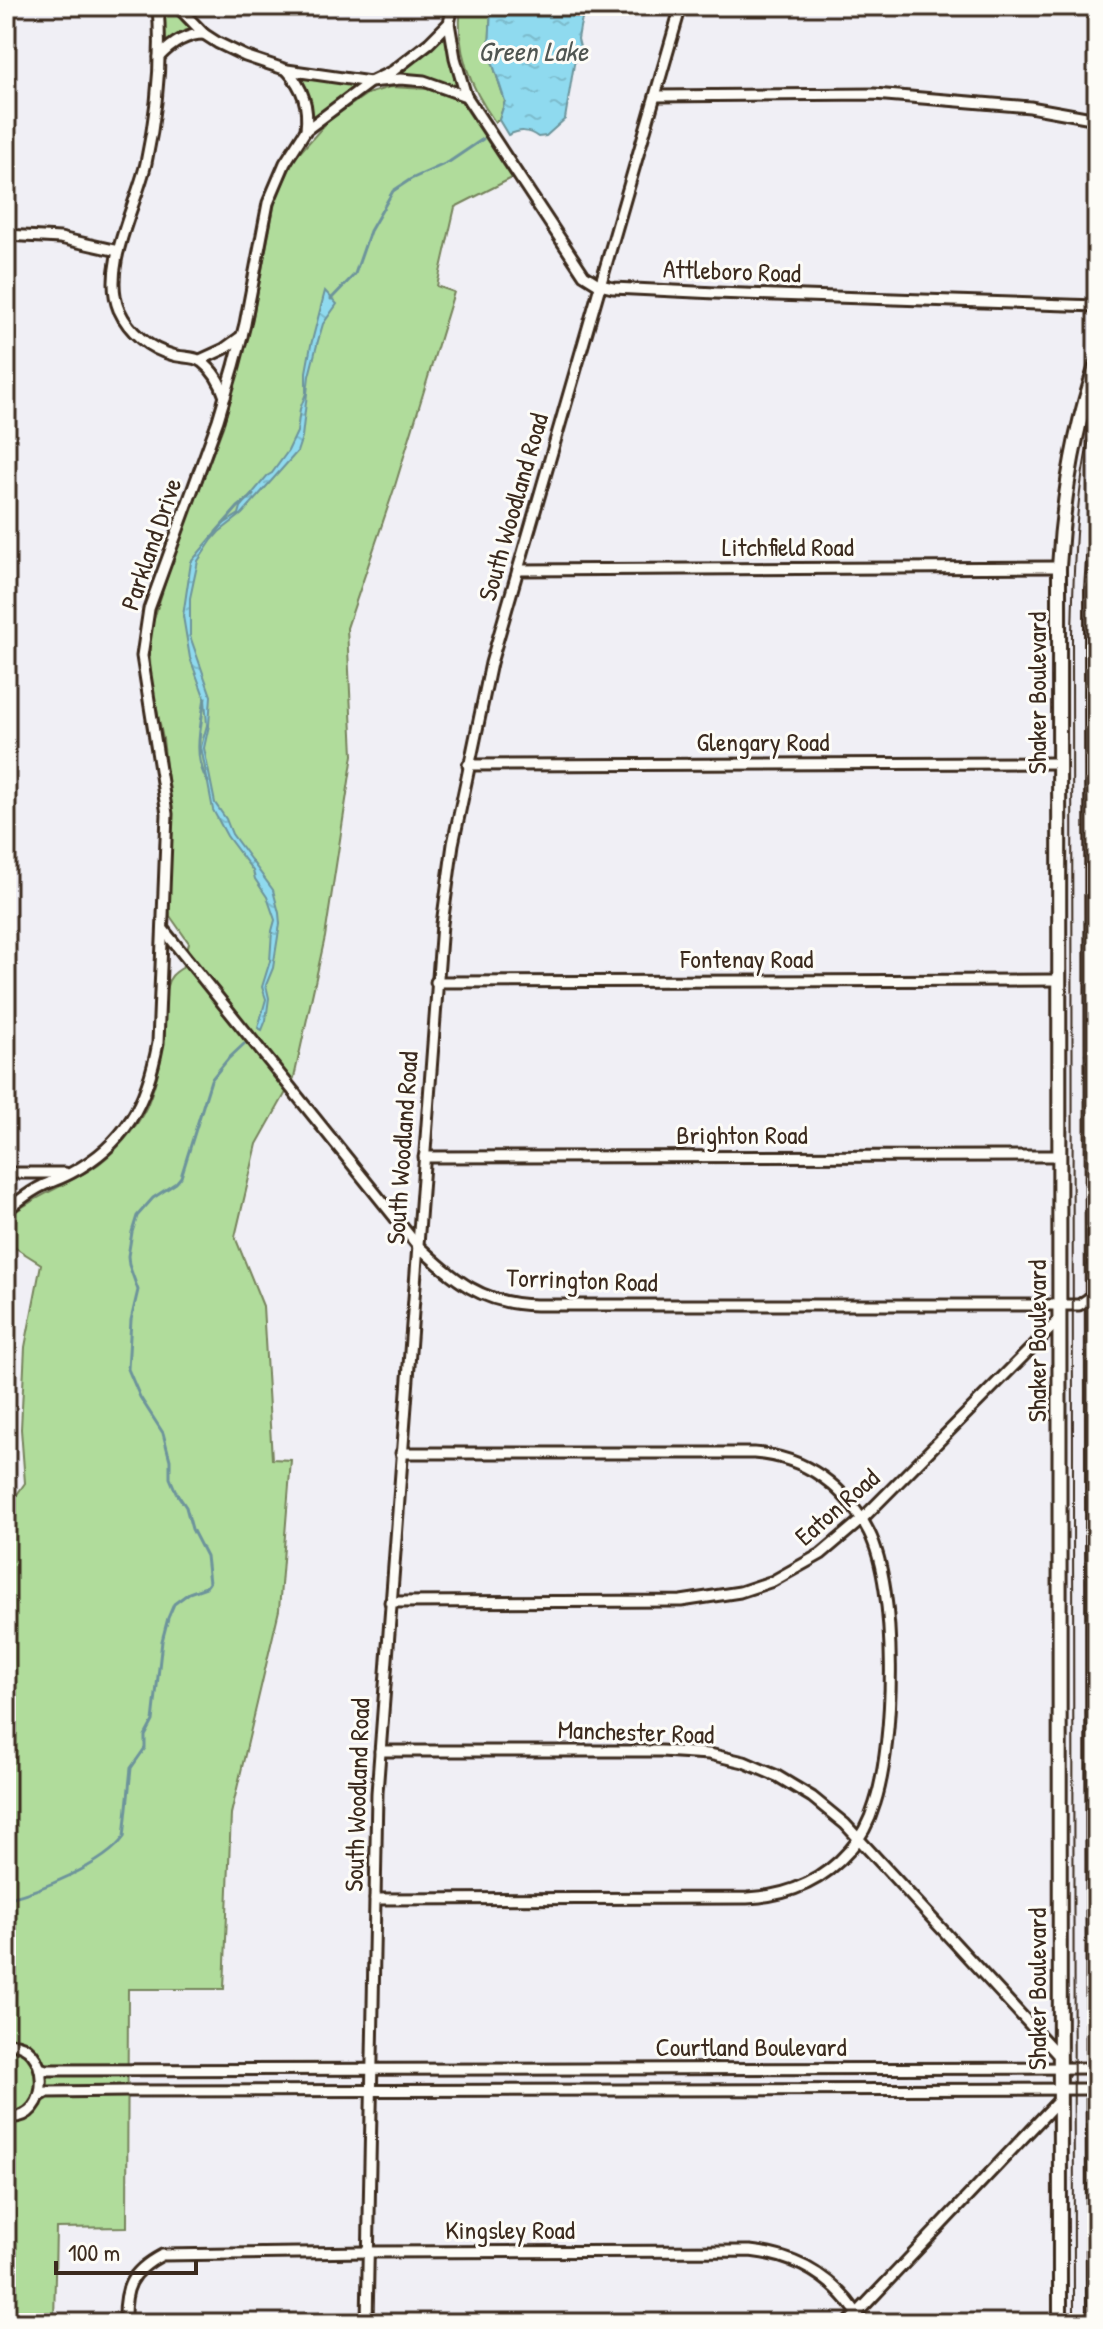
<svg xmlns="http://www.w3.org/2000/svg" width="1103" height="2329" font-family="'Patrick Hand',sans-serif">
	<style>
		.green { fill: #b0dc9b; stroke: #76835c; stroke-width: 2 }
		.water { fill: url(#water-ripples); stroke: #6d949b; stroke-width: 2 }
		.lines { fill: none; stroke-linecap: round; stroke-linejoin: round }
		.stream { stroke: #6d949b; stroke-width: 3 }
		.minor-casing { stroke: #3b2a1e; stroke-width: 15 }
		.major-casing { stroke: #3b2a1e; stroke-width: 18 }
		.minor { stroke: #fdfcf7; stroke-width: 9 }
		.major { stroke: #fdfcf7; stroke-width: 12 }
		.tram { stroke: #3b2a1e; stroke-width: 2 }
		.labels { text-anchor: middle; stroke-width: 6; stroke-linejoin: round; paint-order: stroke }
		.street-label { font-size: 26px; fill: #3b2a1e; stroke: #fdfcf7 }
		.water-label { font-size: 28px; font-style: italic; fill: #505652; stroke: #fdfcf7 }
	</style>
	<defs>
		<pattern id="water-ripples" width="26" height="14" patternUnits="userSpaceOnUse" patternTransform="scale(2)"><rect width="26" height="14" fill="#8fdaef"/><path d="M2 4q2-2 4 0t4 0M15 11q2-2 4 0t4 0" fill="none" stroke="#7cbbcc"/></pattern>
	</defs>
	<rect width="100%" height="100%" fill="#f0eff5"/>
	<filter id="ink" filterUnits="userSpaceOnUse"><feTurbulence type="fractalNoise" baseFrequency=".0125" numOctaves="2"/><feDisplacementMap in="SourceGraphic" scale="16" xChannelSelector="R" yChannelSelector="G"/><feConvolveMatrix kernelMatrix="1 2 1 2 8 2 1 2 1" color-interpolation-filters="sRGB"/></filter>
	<g filter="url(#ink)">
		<g class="green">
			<path d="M158,6h19l27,28 -40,17z"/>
			<path d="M461,6h30l-2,46 16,49 -6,19 -4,2c-25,-35 -40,-72 -34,-116z"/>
			<path d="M449,23l17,73 -42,-15 -54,1 -64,48 2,-16 -21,-44 83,12 23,-11z"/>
			<path d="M390,87l37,2 34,12 51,77 -57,29 -18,79 17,6 -60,197 -47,139 6,127 -28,182 -31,141 -37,66 -22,93 28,69 9,153 19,1 -12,150 -48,204 -7,175h-96l-1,238 -71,1 -2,95h-48v-813l19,-27 -4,-54 4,-82 16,-83 -35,-22v-23c25,-21 56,-32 84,-49 22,-14 46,-40 57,-64 11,-27 17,-54 18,-83 0,-13 -2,-25 2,-37 2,-9 7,-13 15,-18l7,-25 -19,-27 -1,-9 3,-90 -9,-78 -12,-57 -2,-47 24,-77 50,-131 30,-110 22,-115 9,-21 11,-23 33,-37 39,-27z"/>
		</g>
		<g class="water">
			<path d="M491,6h94l-5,21 -2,12 2,8 -6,17 -9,55 -19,17 -8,1c-11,-8 -18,-7 -30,-2l-9,-15 6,-19 -16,-49z"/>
			<path d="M325,291l12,13 -14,20 -5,17 -9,35 -7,61 -5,15 -55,62 -23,18 -7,8 -14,21 -8,37v38l21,60 -2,29 -5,23 11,55 11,16 6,15 41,56 6,23 1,11 -7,44 -7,17 3,13 -3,22 -4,10 -4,-2 8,-29 -4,-12 8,-26 2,-30 3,-11 -8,-23 -12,-18 -2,-8 -26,-35 -14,-26 -12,-63 6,-22 -2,-26 -15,-41 -7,-42 8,-54 31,-37 17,-11 2,-7 26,-31 5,-3 16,-22 9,-19 3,-23 6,-16v-21l5,-27z"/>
		</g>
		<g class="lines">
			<g class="stream">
				<path d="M331,299l24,-25 15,-43 23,-40 18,-12 38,-17 34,-23"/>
				<path d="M216,532l22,-25 15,-12"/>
				<path d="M205,697c-4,29 -13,59 3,85"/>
				<path d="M6,1899c33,-8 98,-34 118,-62l7,-69 14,-20v-12l8,-15 9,-80 6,-23 6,-14 15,-11 17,-6 3,-4 -3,-27 -14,-27 -6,-22 -10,-15 -6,-14v-18l-7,-27 -23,-36 -12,-28 3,-49 7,-30 -9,-25 -1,-9 4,-24 5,-16 16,-18 23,-15 5,-6 30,-97 17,-21 16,-15"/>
			</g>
			<g class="minor-casing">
				<g id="minor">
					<path d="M158,6c4,52 -1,106 -12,157 -10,44 -45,104 -27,147 10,22 30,39 54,45 9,3 22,1 29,7 12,9 19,22 23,35"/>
					<path d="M177,6l27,28 14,9 27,13 42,14 83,12 31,-3 23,2 42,15 118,179 16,10 13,3 103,5 381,13"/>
					<path d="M449,23l6,35 11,38"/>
					<path d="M159,57c13,-14 27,-23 45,-23"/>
					<path d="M287,70c16,18 22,36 19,60"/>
					<path d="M656,96l218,-2 156,13 67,12"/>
					<path d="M6,235l54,3 58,13"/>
					<path d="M200,360l24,-11 18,-13"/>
					<path d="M518,570l541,-3"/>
					<path d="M468,765l591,-2"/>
					<path d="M163,929l254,316c38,35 64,59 119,60h543l15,-10"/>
					<path d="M436,982l623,-2"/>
					<path d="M424,1157l635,-1"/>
					<path d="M6,1173h59"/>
					<path d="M6,1210c12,-8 23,-18 36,-24 10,-5 20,-8 29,-13 55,-29 76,-71 87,-130l9,-229 -25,-158 7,-47 69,-189 16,-54 11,-42 23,-121 17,-40 21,-33 64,-48 23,-11 36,-28 20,-20 4,-17"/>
					<path d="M390,1602l291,-1 59,-9 33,-11 48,-27 40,-34 199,-201"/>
					<path d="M380,1751h281l48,3 35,8 33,14 35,21 33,27 214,232"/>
					<path d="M375,1899l372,-1c41,-2 75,-16 102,-47 12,-13 21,-31 26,-48 20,-62 23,-213 -6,-271 -24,-46 -63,-75 -115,-79h-353"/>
					<path d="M6,2044c45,-7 49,80 0,73"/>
					<path d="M40,2068l6,2 1051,-2"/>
					<path d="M40,2096l7,-4 81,-1 969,-2"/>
					<path d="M125,2323c-1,-35 5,-51 37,-68l206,-3 382,-1c49,5 88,29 113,72"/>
					<path d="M367,2323l10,-530 65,-869 11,-80 38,-181 190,-657"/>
					<path d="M848,2323l211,-223"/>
				</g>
			</g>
			<g class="major-casing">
				<g id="major">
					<path d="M1060,2323l-1,-1756c4,-70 15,-137 38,-204"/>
					<path d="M1094,2323l-2,-1666v-68l5,-76"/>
				</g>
			</g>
			<use href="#minor" class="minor"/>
			<use href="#major" class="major"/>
			<path class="tram" d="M1074,2323l-2,-1689c2,-76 3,-152 25,-225"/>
		</g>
	</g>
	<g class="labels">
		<g class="street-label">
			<text transform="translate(732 271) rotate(2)" y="9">Attleboro Road</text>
			<text transform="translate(513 507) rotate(-74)" y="9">South Woodland Road</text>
			<text transform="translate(151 544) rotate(-71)" y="9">Parkland Drive</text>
			<text x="788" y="556">Litchfield Road</text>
			<text transform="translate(1037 693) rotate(-90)" y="9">Shaker Boulevard</text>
			<text x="763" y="751">Glengary Road</text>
			<text x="747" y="968">Fontenay Road</text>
			<text x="742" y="1144">Brighton Road</text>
			<text transform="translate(402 1148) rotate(-86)" y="9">South Woodland Road</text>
			<text transform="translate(582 1280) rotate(2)" y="9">Torrington Road</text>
			<text transform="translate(1037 1341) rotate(-90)" y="9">Shaker Boulevard</text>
			<text transform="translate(837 1507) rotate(-41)" y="9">Eaton Road</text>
			<text transform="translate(636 1732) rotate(2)" y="9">Manchester Road</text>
			<text transform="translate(357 1795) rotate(-88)" y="9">South Woodland Road</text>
			<text transform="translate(1037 1989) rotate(-90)" y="9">Shaker Boulevard</text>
			<text x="751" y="2056">Courtland Boulevard</text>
			<text x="510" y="2239">Kingsley Road</text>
		</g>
		<g class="water-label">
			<text x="533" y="61">Green Lake</text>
		</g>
	</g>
	<rect width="1103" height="2329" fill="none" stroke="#fdfcf7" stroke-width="32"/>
	<rect x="16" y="16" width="1071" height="2297" fill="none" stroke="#3b2a1e" stroke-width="3" filter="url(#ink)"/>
	<path d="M56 2261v12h140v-12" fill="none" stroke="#3b2a1e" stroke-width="4"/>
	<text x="68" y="2261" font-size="24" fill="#3b2a1e" stroke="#fdfcf7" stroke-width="6" paint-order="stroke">100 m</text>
</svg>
